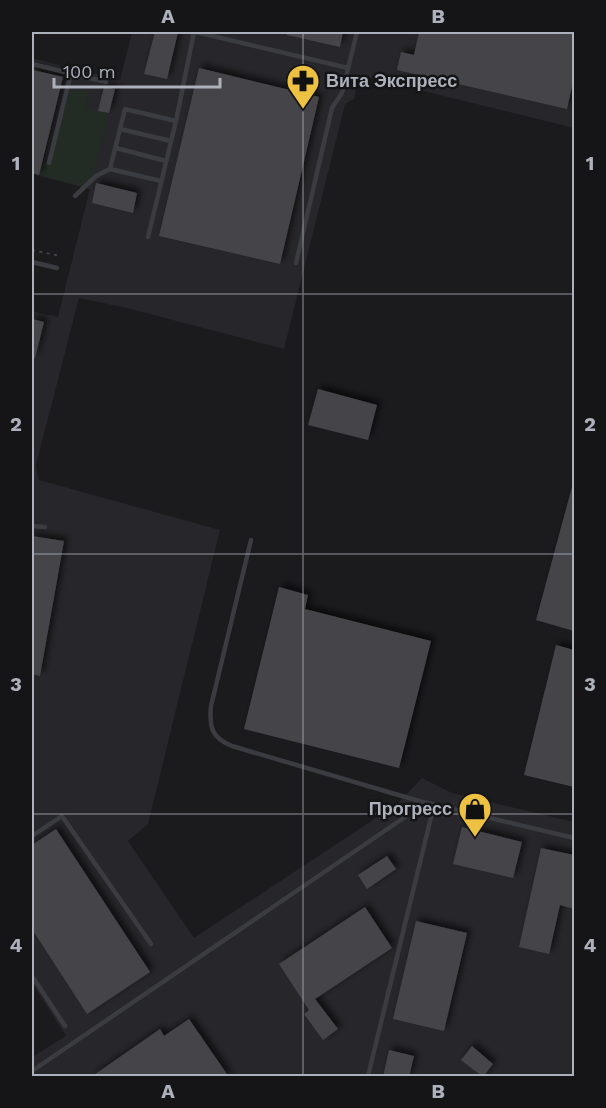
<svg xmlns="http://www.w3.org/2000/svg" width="606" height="1108" font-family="'Work Sans',sans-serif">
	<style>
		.built { fill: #27262a }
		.green { fill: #222b24 }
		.building { fill: #45454a; filter: url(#shadow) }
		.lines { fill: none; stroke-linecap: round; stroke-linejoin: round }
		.path { stroke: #414348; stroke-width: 2; stroke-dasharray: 3 4.5; stroke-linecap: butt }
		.lane { stroke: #3b3c41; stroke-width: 4.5 }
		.grid { fill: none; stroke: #adb1bc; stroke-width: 1.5; stroke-opacity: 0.55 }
		.labels { text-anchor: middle; stroke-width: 5; stroke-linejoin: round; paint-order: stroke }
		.poi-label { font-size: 18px; font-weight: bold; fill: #adb1bc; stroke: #151518; text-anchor: start }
		.neatline { fill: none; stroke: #adb1bc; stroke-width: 2 }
		.grid-label { font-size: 20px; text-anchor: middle; font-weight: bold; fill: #adb1bc }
	</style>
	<defs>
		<filter id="shadow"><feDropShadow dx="4" dy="-4" stdDeviation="3" flood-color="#0009"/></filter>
	</defs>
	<rect width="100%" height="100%" fill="#1b1a1d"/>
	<path class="built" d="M132,32h442v96l-215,-53 -5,24 -9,5 -61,245 -157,-41 -48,-10 -43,167 3,15 181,50 -72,294 -20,17 66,97 203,-134 25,-26 30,15 122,29v254h-542v-19l34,-21 -34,-53v-521l2,-7 -2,-1v-143l26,6 32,-128 -58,-15v-116l88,22z"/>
	<path class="green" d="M67,91h21l-2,17 23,5 -19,76 -51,-14 3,-12h7z"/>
	<g class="building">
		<path d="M155,32h23l-11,47 -23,-5z"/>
		<path d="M287,32h56l-3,15 -53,-12z"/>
		<path d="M419,32h155v45l-7,32 -170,-39 4,-18 13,3z"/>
		<path d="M199,68l120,29 -39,167 -121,-28z"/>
		<path d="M33,70l30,7 -24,98 -7,-2v-96z"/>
		<path d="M104,87l11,2 -6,24 -11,-2z"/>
		<path d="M96,183l41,10 -4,20 -41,-10z"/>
		<path d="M32,319l12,3 -9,36h-3z"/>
		<path d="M318,389l59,16 -9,35 -60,-15z"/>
		<path d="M572,487h2v144l-38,-11z"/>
		<path d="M32,536l32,5 -24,135 -8,-2z"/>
		<path d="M279,587l29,8 -3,14 126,32 -32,127 -155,-39z"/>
		<path d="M556,645l18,5v137l-50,-12z"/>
		<path d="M462,827l60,15 -9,36 -60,-14z"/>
		<path d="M56,829l94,143 -63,42 -55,-85v-84z"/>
		<path d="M541,848l33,7v54l-14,-4 -11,49 -30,-7z"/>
		<path d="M387,856l9,13 -29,20 -9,-14z"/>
		<path d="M365,907l27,41 -77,51 23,30 -15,11 -19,-26 5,-4 -30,-46z"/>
		<path d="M416,921l51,12 -23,98 -51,-12z"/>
		<path d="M189,1019l40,58h-138l69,-48 4,7z"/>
		<path d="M472,1046l21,18 -10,13 -22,-17z"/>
		<path d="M389,1050l25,6 -5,21h-26z"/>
	</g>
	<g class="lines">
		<path class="path" d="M32,250l28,6"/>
		<g class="lane">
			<path d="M196,32l152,36"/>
			<path d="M32,64l74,18"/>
			<path d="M120,129l51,12"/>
			<path d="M116,148l50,13"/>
			<path d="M49,163l22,-90"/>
			<path d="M110,169l51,12"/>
			<path d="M75,196l21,-20 14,-7 15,-60 51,12"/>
			<path d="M148,237l28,-116 18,-89"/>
			<path d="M32,262l25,6"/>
			<path d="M296,263l36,-155 10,-15 15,-61"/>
			<path d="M32,526l13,1"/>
			<path d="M251,540l-40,166c-2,22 1,32 21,40l187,55 155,37"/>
			<path d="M32,836l30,-20 89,128"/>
			<path d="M32,976l33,50"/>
			<path d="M32,1071l376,-256 11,-14"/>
			<path d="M368,1076l66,-271"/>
		</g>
	</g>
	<path class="grid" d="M303,32v1044M32,294h542M32,554h542M32,814h542"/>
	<defs>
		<g id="pharmacy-pin" transform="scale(1.725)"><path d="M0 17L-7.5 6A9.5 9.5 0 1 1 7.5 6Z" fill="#edc142" stroke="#151518"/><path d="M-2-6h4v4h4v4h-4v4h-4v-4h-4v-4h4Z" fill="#111"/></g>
		<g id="shop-pin" transform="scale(1.725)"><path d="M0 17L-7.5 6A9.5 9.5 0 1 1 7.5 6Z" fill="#edc142" stroke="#151518"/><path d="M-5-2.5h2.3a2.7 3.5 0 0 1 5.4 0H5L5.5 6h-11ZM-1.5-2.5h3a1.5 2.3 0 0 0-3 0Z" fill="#111"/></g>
	</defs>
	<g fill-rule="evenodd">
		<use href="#pharmacy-pin" x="303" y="81"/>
		<use href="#shop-pin" x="475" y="809"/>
	</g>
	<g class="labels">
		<g class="poi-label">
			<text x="326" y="87">Вита Экспресс</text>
			<text x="452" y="815" text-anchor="end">Прогресс</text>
		</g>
	</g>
	<rect width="606" height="1108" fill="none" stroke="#151518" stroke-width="66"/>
	<path d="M54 78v9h166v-9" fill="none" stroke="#adb1bc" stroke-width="3"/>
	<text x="63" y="78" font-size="18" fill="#adb1bc" stroke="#151518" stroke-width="4.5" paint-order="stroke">100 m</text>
	<rect x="33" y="33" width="540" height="1042" class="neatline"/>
	<g class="grid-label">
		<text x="168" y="23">A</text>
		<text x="438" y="23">B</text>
		<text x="16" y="170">1</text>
		<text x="590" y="170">1</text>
		<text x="16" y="431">2</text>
		<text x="590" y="431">2</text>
		<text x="16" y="691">3</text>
		<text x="590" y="691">3</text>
		<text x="16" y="952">4</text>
		<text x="590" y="952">4</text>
		<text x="168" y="1098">A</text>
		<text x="438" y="1098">B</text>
	</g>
</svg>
